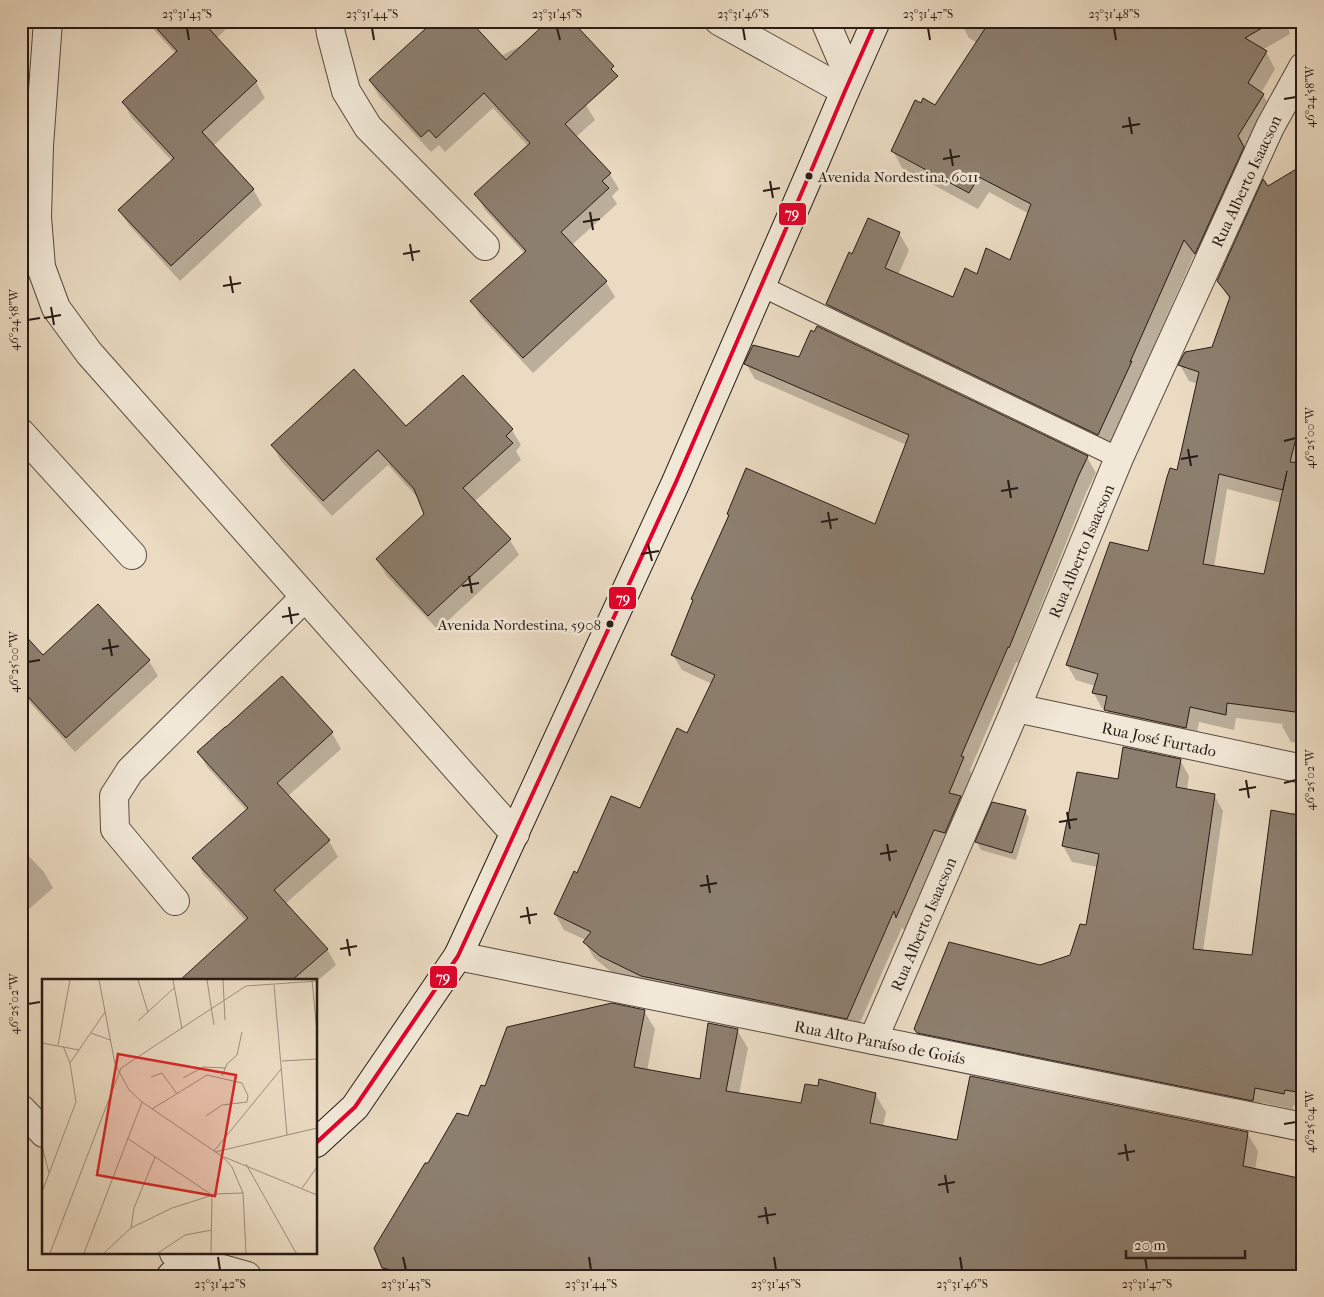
<svg xmlns="http://www.w3.org/2000/svg" width="1324" height="1297" font-family="'IM FELL French Canon',serif">
	<style>
		.shadow { fill: #0003; fill-rule: evenodd }
		.building { fill: #8d7f6f; stroke: #281b16; fill-rule: evenodd }
		.lines { fill: none; stroke-linecap: round; stroke-linejoin: round }
		.service-casing { stroke: #584b41; stroke-width: 22 }
		.minor-casing { stroke: #584b41; stroke-width: 30 }
		.secondary-casing { stroke: #281b16; stroke-width: 30 }
		.service { stroke: #f1e8d7; stroke-width: 20 }
		.minor { stroke: #f1e8d7; stroke-width: 28 }
		.secondary { stroke: #f1e8d7; stroke-width: 28 }
		.bus-1-casing { stroke: #f1e8d7; stroke-width: 8 }
		.bus-1 { stroke: #e4002b; stroke-width: 4 }
		.ticks { fill: none; stroke: #281b16; stroke-width: 2 }
		.bus-dot { fill: #281b16; stroke: #f1e8d7; stroke-width: 2 }
		.labels { text-anchor: middle; stroke-width: 5; stroke-linejoin: round; paint-order: stroke }
		.bus-label { font-size: 15px; fill: #281b16; stroke: #f1e8d7; text-anchor: start }
		.street-label { font-size: 16px; fill: #281b16; stroke: #f1e8d7 }
		.inset-road { fill: none; stroke: #9c8e7d; stroke-width: 1 }
		.view { fill: #d62828; fill-opacity: 0.15; stroke: #d62828; stroke-width: 2.5 }
		.inset-edge { fill: none; stroke: #281b16; stroke-width: 2.5 }
		.line-badge { stroke: #f1e8d7; stroke-width: 2 }
		.badge-label { font-size: 14px; text-anchor: middle; font-weight: bold; fill: #fff }
		.neatline { fill: none; stroke: #281b16; stroke-width: 2 }
		.ticks-label { font-size: 12px; text-anchor: middle; fill: #281b16 }
	</style>
	<rect width="100%" height="100%" fill="#eadbc2"/>
	<filter id="stains"><feTurbulence type="fractalNoise" baseFrequency=".004" numOctaves="4"/><feColorMatrix values="0 0 0 0 .2 0 0 0 0 .09 0 0 0 0 .02 0 0 0 .5 -.17"/></filter>
	<radialGradient id="worn" r=".72"><stop offset=".6" stop-color="#630" stop-opacity="0"/><stop offset="1" stop-color="#630" stop-opacity=".3"/></radialGradient>
	<g class="shadow">
		<path d="M146,21h88l-18,18 40,43 9,16 -52,48 40,43 9,16 -82,76 -51,-56 -10,-15 53,-49 -40,-43 -9,-16 53,-48z"/>
		<path d="M960,21h326l4,13 -28,16 4,2 9,17 -14,24 2,2 10,16 -68,158 -11,-14 -54,122 1,2 -34,72 -270,-130 -9,-17 25,-49 46,-22 10,17 -11,25 56,24 23,-24 34,-14 18,-47 -40,-22 -11,17 -76,-41 -9,-17 28,-47 15,2 41,-63 -8,-5z"/>
		<path d="M526,43l60,62 9,15 -19,17 34,37 9,15 -7,7 5,8 -45,41 34,37 9,15 -82,76 -52,-56 -9,-15 53,-48 -40,-44 -9,-16 52,-48 -35,-38 -48,44 -6,-7 -8,7 -52,-56 -9,-15 131,-25z"/>
		<path d="M1303,166v292l-12,46 12,4v236l-12,-2 -9,-16 1,-2 -47,-6 -2,12 -35,-8 -4,21 -80,-18 -9,-16 -4,-1 -9,-16 2,-6 -19,-6 -9,-15 82,-112 29,-81 20,-88 -9,-3 -9,-16 33,-17 17,-48 -12,-19 49,-93zM1227,489l55,14 -17,73 -51,-9z"/>
		<path d="M746,364l341,93 9,16 -10,20 -68,170 -2,-1 -46,108 2,4 -10,25 7,13 -64,120 -3,-5 -47,107 -205,-43 -40,-20 -16,-13 -9,-16 1,-2 -22,-10 -9,-16 22,-40 64,-65 47,-74 24,-51 -30,-14 -9,-15 202,-129 32,-81 -152,-66z"/>
		<path d="M406,428l106,2 9,15 -5,6 5,9 -47,42 36,38 9,15 -81,75 -52,-55 -9,-16 49,-45 -6,-14 -32,-35 -56,51 -51,-55 -8,-15z"/>
		<path d="M21,633l22,23 106,5 9,15 -83,76 -52,-57 -2,2z"/>
		<path d="M282,678l50,55 9,16 -53,47 41,45 9,16 -53,47 42,45 9,16 -20,17v-1h-116l46,-60 -43,-47 -9,-16 53,-47 -39,-43 -10,-16z"/>
		<path d="M1180,760l9,16 -2,14 27,5 9,16 -20,140 51,5 39,-144 10,2v293l-10,-2v4l-30,-6 -2,13 -337,-72 -9,-15 125,-63 31,-10 16,-29 11,-60 -26,-5 -9,-16 56,-66z"/>
		<path d="M1025,811l4,7 -13,42 -35,-10 -4,-8z"/>
		<path d="M21,848l23,24 9,16 -32,28z"/>
		<path d="M644,1011l11,18 -8,42 54,9 36,-50 11,18 -9,46 63,11 73,-11 11,18 -3,15 75,14 289,-8 11,18 -3,19 48,106h-915l-5,-9 46,-102 40,-48 17,-29z"/>
	</g>
	<g class="building">
		<path d="M150,21h52l55,60 -55,51 52,57 -83,77 -53,-56 56,-52 -52,-56 55,-51z"/>
		<path d="M434,21h36l36,39 42,-39h24l42,45 -3,3 7,7 -53,48 46,49 -9,8 7,7 -48,44 46,49 -84,77 -53,-57 56,-50 -52,-57 56,-51 -46,-50 -48,45 -7,-8 -8,7 -52,-57z"/>
		<path d="M990,21h284l-29,17 22,13 -19,32 16,11 -26,42 6,11 -49,107 -11,-14 -54,122 2,-1 -34,74 -272,-131 23,-52 3,2 16,-36 32,14 -15,36 68,29 12,-29 12,6 9,-26 24,12 21,-56 -52,-27 -10,16 -78,-42 24,-51 6,3 2,-5 12,7z"/>
		<path d="M1303,165v245l-13,52 13,1v250l-76,-10 -1,12 -36,-8 -4,21 -82,-18 3,-14 -15,-3 6,-19 -32,-9 44,-123 38,9 19,-74 3,-9 7,2 22,-98 -21,-7 7,-13 27,-5 18,-50 -13,-16 46,-102 5,7zM1287,471l-23,103 -61,-10 16,-90 64,16z"/>
		<path d="M817,326l271,130 -10,21 -69,171 -1,-1 -47,109 3,1 -15,36 12,3 -16,37 -11,-3 -38,88 -2,-7 -47,108 -206,-43 -41,-20 -17,-14 8,-10 -37,-18 20,-43 3,2 34,-77 29,12 37,-80 10,5 28,-58 -44,-20 22,-55 -2,-1 38,-84 -2,-1 19,-46 129,56 34,-89 -165,-71 9,-19 46,12 12,-27 3,2z"/>
		<path d="M354,369l52,57 57,-51 50,54 -7,7 7,7 -50,45 48,51 -83,77 -52,-57 48,-45 -10,-25 -36,-39 -55,51 -52,-56z"/>
		<path d="M98,604l52,56 -84,78 -45,-49v-58l22,24z"/>
		<path d="M282,676l51,56 -56,51 53,57 -56,50 54,59 -37,32h-112l69,-63 -56,-60 56,-50 -51,-56 28,-25h1z"/>
		<path d="M1123,747l58,12 -5,28 39,7 -22,155 59,6 19,-145 32,6v277l-18,-3 -1,4 -29,-6 -2,13 -336,-68 -3,-4 35,-87 91,23 30,-10 10,-31 6,1 13,-71 -37,-8 15,-74 41,7z"/>
		<path d="M992,802l34,8 -14,43 -37,-11z"/>
		<path d="M612,1003l33,7 -11,57 66,12 8,-56 30,6 -12,62 75,12 4,-19 13,2 1,-7 57,14 -6,30 87,17 13,-64 278,56 -5,34 60,13v97h-881l-40,-8 -8,-20 51,-85h3l29,-50 11,3 13,-31 4,1 22,-59z"/>
	</g>
	<g class="lines">
		<g class="service-casing">
			<path id="service" d="M761,286l358,172"/>
		</g>
		<g class="minor-casing">
			<g id="minor">
				<path d="M48,21l-9,125 -2,71 4,50 15,41 33,45 426,481"/>
				<path d="M329,21l2,13 15,57 22,36 117,119"/>
				<path d="M719,21l126,70"/>
				<path d="M825,21l25,58"/>
				<path d="M21,433l111,122"/>
				<path d="M1016,708l287,61"/>
				<path d="M175,901l-60,-72 -1,-33 16,-25 175,-174"/>
				<path d="M458,956l845,171"/>
				<path d="M873,1040l143,-332 103,-250 151,-331 33,-60"/>
				<path d="M21,1109l23,24"/>
				<path d="M174,1253l16,7 57,16"/>
			</g>
		</g>
		<g class="secondary-casing">
			<g id="secondary">
				<path d="M316,1143l39,-36 103,-151 218,-474 135,-311 34,-80 31,-70"/>
				<path d="M171,1276l26,-23"/>
			</g>
		</g>
		<use href="#service" class="service"/>
		<use href="#minor" class="minor"/>
		<use href="#secondary" class="secondary"/>
		<g class="bus-1-casing">
			<path id="bus-1" d="M316,1143l39,-36 103,-151 218,-474 135,-311 34,-80 31,-70"/>
		</g>
		<use href="#bus-1" class="bus-1"/>
	</g>
	<path class="ticks" d="M187,28l2,12M372,28l2,12M557,28l3,12M743,28l2,12M928,28l2,12M1114,28l2,12M1284,99l12,-2M1129,117l3,17M1122,127l18,-3M950,149l3,17M943,159l17,-3M770,181l3,17M763,191l17,-3M590,212l3,18M583,222l17,-3M410,244l3,17M403,254l17,-3M230,276l3,17M223,286l18,-3M51,307l3,18M44,318l17,-3M28,320l12,-2M1284,441l12,-3M1188,449l3,17M1181,459l17,-3M1008,480l3,18M1001,491l17,-3M828,512l3,17M821,522l17,-3M648,544l4,17M641,554l18,-3M469,576l3,17M462,586l17,-3M289,607l3,17M282,617l17,-3M109,639l3,17M102,649l17,-3M28,662l12,-2M1246,780l3,18M1284,783l12,-3M1239,790l17,-3M1067,812l3,17M1059,822l18,-3M887,844l3,17M880,854l17,-3M707,875l3,18M700,886l17,-3M527,907l3,17M520,917l17,-3M347,939l3,17M340,949l17,-3M28,1004l12,-2M1284,1124l12,-2M1125,1144l3,17M1118,1154l17,-3M945,1175l3,18M938,1185l17,-3M765,1207l3,17M758,1217l18,-3M218,1257l2,13M403,1257l3,13M589,1257l2,13M774,1257l2,13M960,1257l2,13M1145,1257l2,13"/>
	<g class="bus-dot">
		<circle cx="809" cy="176" r="4.5"/>
		<circle cx="610" cy="624" r="4.5"/>
	</g>
	<g class="labels">
		<g class="bus-label">
			<text x="818" y="182">Avenida Nordestina, 6011</text>
			<text x="601" y="630" text-anchor="end">Avenida Nordestina, 5908</text>
		</g>
		<g class="street-label">
			<text transform="translate(1246 181) rotate(-65)" y="6">Rua Alberto Isaacson</text>
			<text transform="translate(1081 551) rotate(-67)" y="6">Rua Alberto Isaacson</text>
			<text transform="translate(1159 739) rotate(12)" y="6">Rua José Furtado</text>
			<text transform="translate(923 924) rotate(-67)" y="6">Rua Alberto Isaacson</text>
			<text transform="translate(880 1042) rotate(11)" y="6">Rua Alto Paraíso de Goiás</text>
		</g>
	</g>
	<g transform="translate(42 979)">
		<rect width="275" height="275" fill="#eadbc2"/>
		<path class="inset-road" d="M57,1l16,84 14,26 13,12 81,55 9,10 11,26 3,60M96,1l10,32M131,1l9,49M165,1l7,45M181,1l2,40M270,1l5,52M232,6l13,150M96,42l36,-33M49,54l19,7M0,64l37,7M16,66l12,-65M240,82l35,-2M28,84l35,-51M180,97l5,-12 10,-9 5,-23M109,98l11,-4 15,21M141,99l20,-11 22,1M110,130l55,-34 35,8 6,13 -1,6 -25,3 -16,11M85,159l85,57 -1,58M0,167l7,27M172,172l68,-83M173,173l102,-24M182,178l93,38M204,185l50,89M260,209l15,-21M0,213l34,-90 -6,-39 -7,-17M89,249l3,-20 21,-51M8,274l71,-185 125,-82 71,-5M42,274l58,-151M62,274l27,-25 41,-20 44,-14 27,-1M116,274l27,-18 27,-5"/>
		<path class="view" d="M76,75l118,21 -21,121 -118,-21z"/>
		<rect width="275" height="275" class="inset-edge"/>
	</g>
	<g class="line-badge">
		<rect x="778" y="202" width="29" height="24" rx="5" fill="#e4002b"/>
		<rect x="608" y="586" width="29" height="24" rx="5" fill="#e4002b"/>
		<rect x="429" y="965" width="29" height="24" rx="5" fill="#e4002b"/>
	</g>
	<g class="badge-label">
		<text x="792" y="218">79</text>
		<text x="623" y="603">79</text>
		<text x="443" y="982">79</text>
	</g>
	<rect width="1324" height="1297" fill="none" stroke="#eadbc2" stroke-width="55"/>
	<path d="M1126 1250v8h119v-8" fill="none" stroke="#281b16" stroke-width="2.5"/>
	<text x="1134" y="1250" font-size="15" fill="#281b16" stroke="#f1e8d7" stroke-width="4" paint-order="stroke">20 m</text>
	<rect x="28" y="28" width="1268" height="1242" class="neatline"/>
	<g class="ticks-label">
		<text x="187" y="18">23°31'43"S</text>
		<text x="372" y="18">23°31'44"S</text>
		<text x="557" y="18">23°31'45"S</text>
		<text x="743" y="18">23°31'46"S</text>
		<text x="928" y="18">23°31'47"S</text>
		<text x="1114" y="18">23°31'48"S</text>
		<text transform="translate(1310 97) rotate(-90)" y="4">46°24'58"W</text>
		<text transform="translate(14 320) rotate(-90)" y="4">46°24'58"W</text>
		<text transform="translate(1310 438) rotate(-90)" y="4">46°25'00"W</text>
		<text transform="translate(14 662) rotate(-90)" y="4">46°25'00"W</text>
		<text transform="translate(1310 780) rotate(-90)" y="4">46°25'02"W</text>
		<text transform="translate(14 1004) rotate(-90)" y="4">46°25'02"W</text>
		<text transform="translate(1310 1122) rotate(-90)" y="4">46°25'04"W</text>
		<text x="220" y="1288">23°31'42"S</text>
		<text x="406" y="1288">23°31'43"S</text>
		<text x="591" y="1288">23°31'44"S</text>
		<text x="776" y="1288">23°31'45"S</text>
		<text x="962" y="1288">23°31'46"S</text>
		<text x="1147" y="1288">23°31'47"S</text>
	</g>
	<rect width="100%" height="100%" filter="url(#stains)"/>
	<rect width="100%" height="100%" fill="url(#worn)"/>
</svg>
